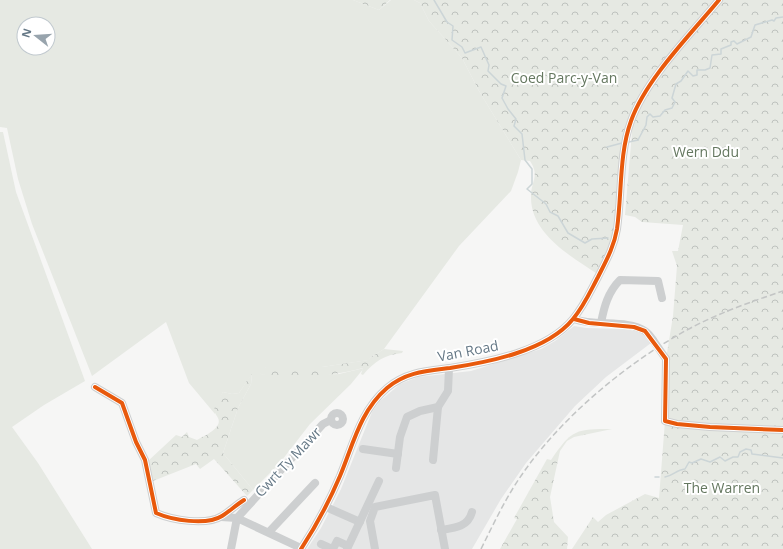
<svg xmlns="http://www.w3.org/2000/svg" width="783" height="549" font-family="'Open Sans',sans-serif">
	<style>
		.built { fill: #e5e6e6 }
		.grass { fill: #e6e9e3; fill-rule: evenodd }
		.forest { fill: url(#forest-crowns) }
		.lines { fill: none; stroke-linecap: round; stroke-linejoin: round }
		.stream { stroke: #ccd5d7; stroke-width: 1.5 }
		.minor { stroke: #cdcfd0; stroke-width: 8 }
		.rail { stroke: #c3c5c5; stroke-width: 1.5; stroke-dasharray: 6 3; stroke-linecap: butt }
		.minor-bridge { stroke: #cdcfd0; stroke-width: 8 }
		.cycleway-casing { stroke: #fff; stroke-width: 6 }
		.cycleway { stroke: #e8590c; stroke-width: 4 }
		.labels { text-anchor: middle; stroke-width: 4; stroke-linejoin: round; paint-order: stroke }
		.park-label { font-size: 14px; fill: #657860; stroke: #fff }
		.street-label { font-size: 14px; fill: #657886; stroke: #fff }
	</style>
	<defs>
		<pattern id="forest-crowns" width="20" height="18" patternUnits="userSpaceOnUse"><rect width="20" height="18" fill="#e6e9e3"/><path d="M2 6a3 3 0 1 1 6 0M12 15a3 3 0 1 1 6 0" fill="none" stroke="#bec2be"/></pattern>
	</defs>
	<rect width="100%" height="100%" fill="#f6f6f5"/>
	<path class="built" d="M574,326l12,2 39,1 11,2 9,4 6,8 -45,34 -31,29 -49,57 -25,36 -29,50h-165l14,-21 20,-39 31,-77 8,-11 20,-17 18,-7 53,-6 70,-22 14,-8z"/>
	<g class="grass">
		<path d="M0,0h353l26,10 12,-10h23l6,3 9,18 33,37 17,33 42,69 -3,12 -7,19 -52,55 -75,103 -13,8 -2,3 -47,7h-56l-6,7 32,2 47,-2 25,-6 -13,16 -41,40 -31,40 -26,26 -30,-37 15,-45 13,-24 1,-10 -13,19 -7,1 -9,-2 -8,15v7l-26,-31 -23,-61 -74,54 -60,-152 -14,-45 -11,-51 -7,-1zM24,24h24v24h-24z"/>
		<path d="M0,132h3l13,60 69,189 -41,24 -32,22 26,36 54,86h-92z"/>
	</g>
	<g class="forest">
		<path d="M353,0h37l-11,10z"/>
		<path d="M414,0h369v549h-211l21,-32 5,5 8,-7 39,-21 14,4 6,-77 1,-62 7,-43 4,-50 -5,-15h6l5,-26 -41,-3 -7,-5 -10,-2 7,-83 -1,-11 -15,109 -17,45c-27,-18 -69,-41 -68,-79 0,-15 9,-20 -1,-35l-9,-1 -42,-69 -17,-33 -33,-37 -9,-18z"/>
		<path d="M384,349l19,2 -1,2c-18,2 -27,8 -39,22l-2,-1 2,-6c-30,8 -71,13 -103,6l1,-5 5,-2h56l46,-7 3,-3z"/>
		<path d="M252,373l-1,11 -13,24 -15,45 30,37 -6,6 -33,-37 -14,10 -4,-5 -43,17 -5,-20 28,-26 6,2 5,-5 2,5 8,3c7,-4 26,-12 21,-22 -2,-4 -5,-6 -3,-12 1,-4 5,-9 8,-14l9,2 7,-1z"/>
		<path d="M612,429l-38,8 -7,4 -7,10 -10,46 4,25 14,15 -1,12h-67l17,-30 -3,-1 33,-59 4,1c21,-31 25,-31 61,-31z"/>
	</g>
	<g class="lines">
		<g class="stream">
			<path d="M434,0l13,22 6,4 -1,14 10,7 3,6 16,-6 8,18 -1,6 13,13 5,2 -4,12 6,11 8,10 -2,7 8,8 3,26 7,9v15l-5,5 19,15 4,8 8,4 10,17 17,10 7,-4 16,-1"/>
			<path d="M629,142l9,-2 8,-15 1,-8 3,-3 3,3 7,-1 5,-6 7,-2 3,-6 -3,-4 4,-14 5,-3 7,-10 5,5 4,-1v-5h8l5,-2 2,-13 9,-1v-5l10,-4v-3l3,-1 3,3 14,-7 4,-12 17,-5 2,1 2,-3 7,-1"/>
			<path d="M607,147l15,-4"/>
			<path d="M655,477h4"/>
			<path d="M665,477c8,-1 11,-7 20,-8l4,-7 3,1 9,-4 9,3 10,-5 5,4 8,-4h5l2,-5 6,-3 5,1 1,4 31,4"/>
		</g>
		<g class="minor">
			<path d="M574,319c21,8 53,0 71,12 3,2 6,6 8,9"/>
			<path d="M601,323c3,-16 7,-31 19,-43l38,1 4,17"/>
			<path d="M666,359l-1,62 12,3 33,3 73,3"/>
			<path d="M95,387l27,16 14,39 9,18 11,53c16,7 50,13 66,3 8,-5 14,-11 22,-16"/>
			<circle cx="337" cy="419" r="6"/>
			<path d="M363,449l35,5"/>
			<path d="M433,460l5,-53"/>
			<path d="M396,468l4,-31 7,-20 13,-6 18,-4 10,-16 1,-23"/>
			<path d="M326,507l34,15"/>
			<path d="M221,517l16,1 64,30"/>
			<path d="M441,530c14,-2 27,-3 31,-18"/>
			<path d="M269,532l46,-49"/>
			<path d="M321,544l11,5"/>
			<path d="M231,549l6,-31 86,-94 8,-4"/>
			<path d="M301,549c15,-23 28,-47 39,-73 13,-31 20,-65 47,-88 19,-16 39,-17 63,-20 39,-6 97,-17 123,-49 11,-13 17,-27 25,-42 8,-16 16,-30 19,-48 5,-36 2,-75 14,-108 15,-42 60,-87 88,-121"/>
			<path d="M333,549l4,-8 11,5"/>
			<path d="M347,549l32,-68"/>
			<path d="M375,549l-5,-28 5,-14 60,-12 10,54"/>
		</g>
		<path class="rail" d="M481,549c9,-18 18,-37 28,-54 38,-66 110,-127 176,-164 31,-17 65,-29 98,-40"/>
		<path class="minor-bridge" d="M653,340l13,19"/>
		<g class="cycleway-casing">
			<g id="cycleway">
				<path d="M574,319l15,4 45,4 11,4 21,28 -1,62 12,3 33,3 73,3"/>
				<path d="M95,387l27,16 14,39 9,18 11,53c16,7 50,13 66,3 8,-5 14,-11 22,-16"/>
				<path d="M301,549c15,-23 28,-47 39,-73 13,-31 20,-65 47,-88 19,-16 39,-17 63,-20 39,-6 97,-17 123,-49 11,-13 17,-27 25,-42 8,-16 16,-30 19,-48 5,-36 2,-75 14,-108 15,-42 60,-87 88,-121"/>
			</g>
		</g>
		<use href="#cycleway" class="cycleway"/>
	</g>
	<g class="labels">
		<g class="park-label">
			<text x="564" y="83">Coed Parc-y-Van</text>
			<text x="706" y="157">Wern Ddu</text>
			<text x="722" y="493">The Warren</text>
		</g>
		<g class="street-label">
			<text transform="translate(468 351) rotate(-11)" y="5">Van Road</text>
			<text transform="translate(288 462) rotate(-47)" y="5">Cwrt Ty Mawr</text>
		</g>
	</g>
	<g transform="translate(36 36) rotate(287)"><circle r="19" fill="#ffffff" stroke="#c1c9cf"/>
	<path d="M0-3L7 15L0 10L-7 15Z" fill="#98a4ad"/>
	<text y="-6" font-size="11" font-weight="bold" text-anchor="middle" fill="#657886">N</text>
	</g>
</svg>
